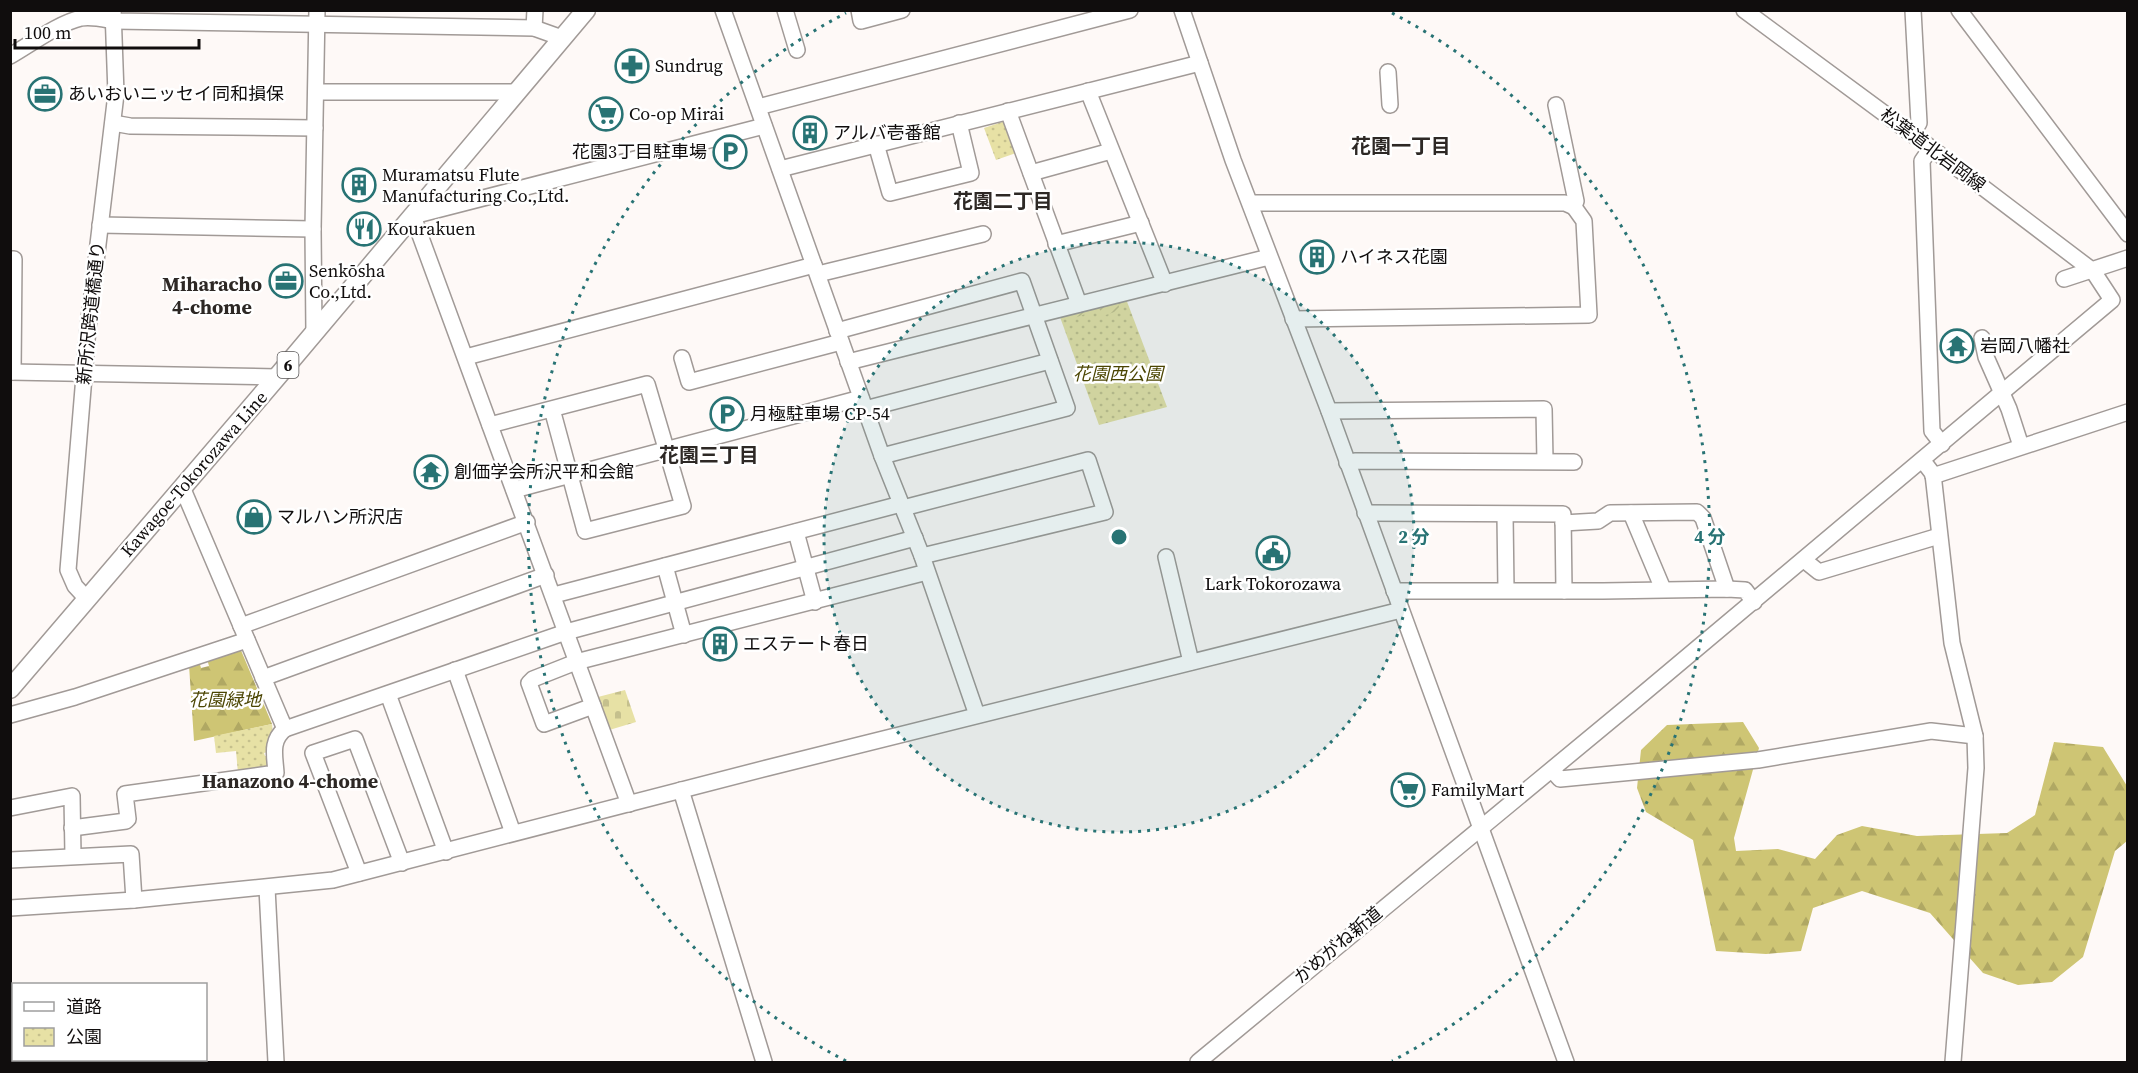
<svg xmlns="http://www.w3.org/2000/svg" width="2138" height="1073" font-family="'Source Serif 4','Noto Sans JP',serif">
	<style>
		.forest { fill: url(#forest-firs) }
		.cemetery { fill: url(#cemetery-stones) }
		.park { fill: url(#park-dots) }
		.garden { fill: url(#garden-furrows) }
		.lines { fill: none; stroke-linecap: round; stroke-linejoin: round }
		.minor-casing { stroke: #a19a97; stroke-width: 18 }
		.major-casing { stroke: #a19a97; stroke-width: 21 }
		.minor { stroke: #fff; stroke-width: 15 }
		.major { stroke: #fff; stroke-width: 18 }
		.ring { fill: none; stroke: #287374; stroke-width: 3; stroke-dasharray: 3 6 }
		.labels { text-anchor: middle; stroke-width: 5; stroke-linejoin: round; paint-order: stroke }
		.shield { fill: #fff; stroke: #585656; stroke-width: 1.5 }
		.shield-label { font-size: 16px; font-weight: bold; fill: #100d0d }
		.poi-label { font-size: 18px; fill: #100d0d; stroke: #fff; text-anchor: start }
		.street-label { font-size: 18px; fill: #100d0d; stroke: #fff }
		.park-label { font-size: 18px; font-style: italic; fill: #4b4502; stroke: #fff }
		.neighbourhood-label { font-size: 20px; font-weight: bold; fill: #2d2825; stroke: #fff }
		.centre { fill: #287374; stroke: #fff; stroke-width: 3 }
		.ring-label { font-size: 18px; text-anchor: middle; font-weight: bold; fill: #287374; stroke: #fff; stroke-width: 5; stroke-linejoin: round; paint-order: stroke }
	</style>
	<defs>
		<pattern id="forest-firs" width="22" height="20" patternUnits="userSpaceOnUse" patternTransform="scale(1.5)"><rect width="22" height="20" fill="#cec574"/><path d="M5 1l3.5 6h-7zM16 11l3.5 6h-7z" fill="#b0a863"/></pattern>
		<pattern id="cemetery-stones" width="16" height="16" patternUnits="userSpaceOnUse" patternTransform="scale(1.5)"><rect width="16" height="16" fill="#e7e1a5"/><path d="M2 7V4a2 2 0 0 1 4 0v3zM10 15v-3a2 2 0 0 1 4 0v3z" fill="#c5c08d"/></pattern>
		<pattern id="park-dots" width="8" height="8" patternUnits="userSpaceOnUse" patternTransform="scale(1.5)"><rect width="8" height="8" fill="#e7e1a5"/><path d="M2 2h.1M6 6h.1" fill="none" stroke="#c5c08d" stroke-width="1.8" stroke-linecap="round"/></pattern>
		<pattern id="garden-furrows" width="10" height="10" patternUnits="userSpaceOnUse" patternTransform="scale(1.5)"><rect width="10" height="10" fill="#e7e1a5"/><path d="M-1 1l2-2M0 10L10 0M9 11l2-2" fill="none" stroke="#c5c08d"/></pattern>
	</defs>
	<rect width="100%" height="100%" fill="#fef9f7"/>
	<g class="forest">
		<path d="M240,648l32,76 -78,17 -5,-76 10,-4 2,7 8,-2 -2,-7z"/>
		<path d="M1743,722l16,26 -25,90 2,13 42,-2 37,10 22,-24 25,-9 55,10 90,-3 28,-18 19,-73 49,5 24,39v55l-12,10 -32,106 -31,25 -34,3 -35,-12 -53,-60 -68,-22 -49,17 -12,43 -35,3 -50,-3 -23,-111 -47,-28 -9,-24 4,-38 26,-25z"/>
	</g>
	<path class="cemetery" d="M625,690l11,32 -30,9 -12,-33z"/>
	<g class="park">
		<path d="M1005,121l11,32 -20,7 -12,-32z"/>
		<path d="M1126,299l41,108 -68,18 -39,-108 8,-4z"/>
		<path d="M272,724c2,10 -5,18 -4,28l-4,1 1,3h4l1,7 -6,7 -26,3 -2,-22 -20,2 -2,-17z"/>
	</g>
	<path class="garden" d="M1117,301l3,9 -17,6 -3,-7 -29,10 -3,-6z"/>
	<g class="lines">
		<g class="minor-casing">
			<g id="minor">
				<path d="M723,10l159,446 40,100 55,159"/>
				<path d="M785,10l12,40"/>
				<path d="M859,10l2,11 41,-11"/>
				<path d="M1182,10l51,150 96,251 237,651"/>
				<path d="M1959,10l169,224"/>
				<path d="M534,28l1,-18"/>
				<path d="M10,56c21,-12 49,-33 71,-38 11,-2 22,1 33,3l420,7 28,10"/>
				<path d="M1388,72l2,33"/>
				<path d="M1088,91l77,193"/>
				<path d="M316,92h202"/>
				<path d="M758,107l372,-97"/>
				<path d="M1008,111l71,193"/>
				<path d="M113,123l17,3 185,2"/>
				<path d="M1912,134l7,-11 -6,-113"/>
				<path d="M876,144l14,49 81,-20 -12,-50"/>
				<path d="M1931,148l-9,13 10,270 10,13"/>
				<path d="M780,169l420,-106"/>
				<path d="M1031,173l80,-22"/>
				<path d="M1250,203h315l9,4"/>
				<path d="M100,225l213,4"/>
				<path d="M1056,244l85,-21"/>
				<path d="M10,259h4l-1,113"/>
				<path d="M818,274l165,-40"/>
				<path d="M2064,279l64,-21"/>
				<path d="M1293,319l296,-4 -5,-94 -10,-14 2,-6 -20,-96"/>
				<path d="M837,331l185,-50 45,127 -185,48"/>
				<path d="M314,334l-1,-105 4,-219"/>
				<path d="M1982,338l4,19 23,52 12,37"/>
				<path d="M466,357l348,-92"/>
				<path d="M682,358l7,24 152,-40"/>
				<path d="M848,362l421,-105"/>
				<path d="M10,372l267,5"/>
				<path d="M865,409l185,-48"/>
				<path d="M1329,411l215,-2 1,52"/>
				<path d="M490,425l157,-41 36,122 -98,25 -33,-122"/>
				<path d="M1923,461l10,13 19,169 23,93 1,32 -23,294"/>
				<path d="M1347,463l8,-2 219,1"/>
				<path d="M1933,476l195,-64"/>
				<path d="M182,487l103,242 281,-97 349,-94"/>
				<path d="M514,490l347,-92"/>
				<path d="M903,508l185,-48 17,52 -183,44"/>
				<path d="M1365,513l198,1 1,77"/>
				<path d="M1631,513l32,76"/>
				<path d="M1505,515l1,75"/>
				<path d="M1563,523l35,-2 12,-8 87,-1 6,6 24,71"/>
				<path d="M796,532l19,70"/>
				<path d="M1166,557l25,105"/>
				<path d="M1804,560l15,12 120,-36"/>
				<path d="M665,566l19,69"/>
				<path d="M1394,591h209l124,-2 18,1 9,12"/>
				<path d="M554,595l347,-91"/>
				<path d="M87,599l-12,-13 -7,-16 20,-242 28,-234 -3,-84"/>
				<path d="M241,626l286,-104"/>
				<path d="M455,670l58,163"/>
				<path d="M263,678l283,-103"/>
				<path d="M388,694l58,158"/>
				<path d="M593,706l-49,18 -15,-41 4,-4 43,-17 351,-90"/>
				<path d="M10,715l65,-18 172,-57"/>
				<path d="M1552,770l8,9 198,-19 173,-29 44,5"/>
				<path d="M681,790l83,272"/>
				<path d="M629,804l-216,-588 351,-90"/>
				<path d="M10,808l62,-12 1,60"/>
				<path d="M72,828l54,-7 2,-2 -3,-25 151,-21c-1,-17 -6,-32 9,-44"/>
				<path d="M10,860l121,-6 3,46"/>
				<path d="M359,873l-46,-120 42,-14 47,124"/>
				<path d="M267,888l9,174"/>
				<path d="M10,908l124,-8 199,-20 434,-112 634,-158"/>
				<path d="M1198,1062l434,-359 480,-403 -19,-29 -162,-123 -187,-138"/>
			</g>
		</g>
		<g class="major-casing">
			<path id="major" d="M10,689l267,-312 309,-367"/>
		</g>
		<use href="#minor" class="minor"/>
		<use href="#major" class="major"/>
	</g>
	<circle cx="1119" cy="537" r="295" fill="#287374" fill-opacity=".12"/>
	<g class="ring">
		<circle cx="1119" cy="537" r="295"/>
		<path d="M846 1061A591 591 0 0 1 846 13M1392 13A591 591 0 0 1 1392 1061"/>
	</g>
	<defs>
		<g id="pharmacy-ring" transform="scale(1.725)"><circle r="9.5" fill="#fff" stroke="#287374" stroke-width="1.5"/><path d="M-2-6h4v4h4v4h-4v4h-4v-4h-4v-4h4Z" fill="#287374"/></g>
		<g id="office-ring" transform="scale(1.725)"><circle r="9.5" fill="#fff" stroke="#287374" stroke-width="1.5"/><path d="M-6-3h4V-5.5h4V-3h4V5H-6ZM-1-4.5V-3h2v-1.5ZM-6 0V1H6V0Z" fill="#287374"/></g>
		<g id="supermarket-ring" transform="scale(1.725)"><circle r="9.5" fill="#fff" stroke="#287374" stroke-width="1.5"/><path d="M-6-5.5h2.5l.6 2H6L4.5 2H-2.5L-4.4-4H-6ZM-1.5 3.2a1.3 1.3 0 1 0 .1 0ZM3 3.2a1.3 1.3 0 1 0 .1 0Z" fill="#287374"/></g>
		<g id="building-ring" transform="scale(1.725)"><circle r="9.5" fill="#fff" stroke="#287374" stroke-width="1.5"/><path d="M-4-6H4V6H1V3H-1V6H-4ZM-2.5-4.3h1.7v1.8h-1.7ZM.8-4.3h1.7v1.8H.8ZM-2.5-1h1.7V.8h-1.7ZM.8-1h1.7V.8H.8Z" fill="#287374"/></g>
		<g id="parking-ring" transform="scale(1.725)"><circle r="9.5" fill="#fff" stroke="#287374" stroke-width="1.5"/><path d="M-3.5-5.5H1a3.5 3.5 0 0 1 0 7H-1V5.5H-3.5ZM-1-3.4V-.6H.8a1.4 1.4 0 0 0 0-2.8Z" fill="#287374"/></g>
		<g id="restaurant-ring" transform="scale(1.725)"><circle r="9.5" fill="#fff" stroke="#287374" stroke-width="1.5"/><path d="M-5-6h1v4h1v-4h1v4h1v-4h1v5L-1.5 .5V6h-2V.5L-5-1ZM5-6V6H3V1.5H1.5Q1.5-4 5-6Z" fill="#287374"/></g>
		<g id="temple-ring" transform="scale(1.725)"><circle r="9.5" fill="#fff" stroke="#287374" stroke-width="1.5"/><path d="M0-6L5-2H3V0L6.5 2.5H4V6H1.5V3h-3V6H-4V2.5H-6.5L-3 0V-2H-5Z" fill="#287374"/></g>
		<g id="shop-ring" transform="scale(1.725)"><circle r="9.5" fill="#fff" stroke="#287374" stroke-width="1.5"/><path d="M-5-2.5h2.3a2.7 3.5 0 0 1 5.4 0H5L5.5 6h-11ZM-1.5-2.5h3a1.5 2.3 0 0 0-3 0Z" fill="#287374"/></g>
		<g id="civic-ring" transform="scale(1.725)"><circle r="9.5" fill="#fff" stroke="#287374" stroke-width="1.5"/><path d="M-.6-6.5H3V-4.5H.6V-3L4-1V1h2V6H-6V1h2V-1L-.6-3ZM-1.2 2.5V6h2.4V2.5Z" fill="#287374"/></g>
	</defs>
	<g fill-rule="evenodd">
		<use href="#pharmacy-ring" x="632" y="66"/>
		<use href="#office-ring" x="45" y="94"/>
		<use href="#supermarket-ring" x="606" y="114"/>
		<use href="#building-ring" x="810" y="133"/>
		<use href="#parking-ring" x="730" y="152"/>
		<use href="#building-ring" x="359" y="185"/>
		<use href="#restaurant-ring" x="364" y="229"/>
		<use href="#building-ring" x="1317" y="257"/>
		<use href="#office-ring" x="286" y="281"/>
		<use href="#temple-ring" x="1957" y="346"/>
		<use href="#parking-ring" x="727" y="414"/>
		<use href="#temple-ring" x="431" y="472"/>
		<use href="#shop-ring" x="254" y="517"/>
		<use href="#civic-ring" x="1273" y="553"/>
		<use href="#building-ring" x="720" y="644"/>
		<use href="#supermarket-ring" x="1408" y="790"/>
	</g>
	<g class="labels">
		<rect class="shield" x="277.5" y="352" width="21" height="26" rx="4.5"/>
		<g class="shield-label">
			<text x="288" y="371">6</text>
		</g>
		<g class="poi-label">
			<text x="655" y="72">Sundrug</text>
			<text x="68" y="100">あいおいニッセイ同和損保</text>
			<text x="629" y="120">Co-op Mirai</text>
			<text x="833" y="139">アルバ壱番館</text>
			<text x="707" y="158" text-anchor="end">花園3丁目駐車場</text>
			<text x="382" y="181">Muramatsu Flute<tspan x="382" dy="21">Manufacturing Co.,Ltd.</tspan></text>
			<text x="387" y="235">Kourakuen</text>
			<text x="1340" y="263">ハイネス花園</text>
			<text x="309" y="277">Senkōsha<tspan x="309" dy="21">Co.,Ltd.</tspan></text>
			<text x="1980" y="352">岩岡八幡社</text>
			<text x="750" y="420">月極駐車場 CP-54</text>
			<text x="454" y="478">創価学会所沢平和会館</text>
			<text x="277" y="523">マルハン所沢店</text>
			<text x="1273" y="590" text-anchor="middle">Lark Tokorozawa</text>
			<text x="743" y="650">エステート春日</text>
			<text x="1431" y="796">FamilyMart</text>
		</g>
		<g class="street-label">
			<text transform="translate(1933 150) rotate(37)" y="6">松葉道北岩岡線</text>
			<text transform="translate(91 313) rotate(-84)" y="6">新所沢跨道橋通り</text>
			<text transform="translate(194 474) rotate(-49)" y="6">Kawagoe-Tokorozawa Line</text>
			<text transform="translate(1338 945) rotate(-40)" y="6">かめがね新道</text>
		</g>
		<g class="park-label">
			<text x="1118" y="380">花園西公園</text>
			<text x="225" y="706">花園緑地</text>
		</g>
		<g class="neighbourhood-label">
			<text x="1401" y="153">花園一丁目</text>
			<text x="1003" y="208">花園二丁目</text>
			<text x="212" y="291">Miharacho<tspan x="212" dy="23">4-chome</tspan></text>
			<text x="709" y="462">花園三丁目</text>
			<text x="290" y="788">Hanazono 4-chome</text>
		</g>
	</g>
	<circle cx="1119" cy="537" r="9" class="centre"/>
	<g class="ring-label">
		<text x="1414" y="543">2 分</text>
		<text x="1710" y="543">4 分</text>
	</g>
	<rect width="2138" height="1073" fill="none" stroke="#100d0d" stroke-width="24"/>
	<rect x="12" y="983" width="195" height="78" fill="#ffffff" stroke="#9f9e9e" stroke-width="1.5"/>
	<rect x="24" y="1002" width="30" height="9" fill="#ffffff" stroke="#9f9e9e" stroke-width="1.5"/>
	<text x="66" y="1013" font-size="18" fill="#100d0d">道路</text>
	<rect x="24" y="1028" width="30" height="18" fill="url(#park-dots)" stroke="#9f9e9e" stroke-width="1.5"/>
	<text x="66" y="1043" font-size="18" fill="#100d0d">公園</text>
	<path d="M15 39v9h184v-9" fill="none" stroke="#100d0d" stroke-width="3"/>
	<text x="24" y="39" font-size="18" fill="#100d0d" stroke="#ffffff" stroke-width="4.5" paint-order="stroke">100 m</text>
</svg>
